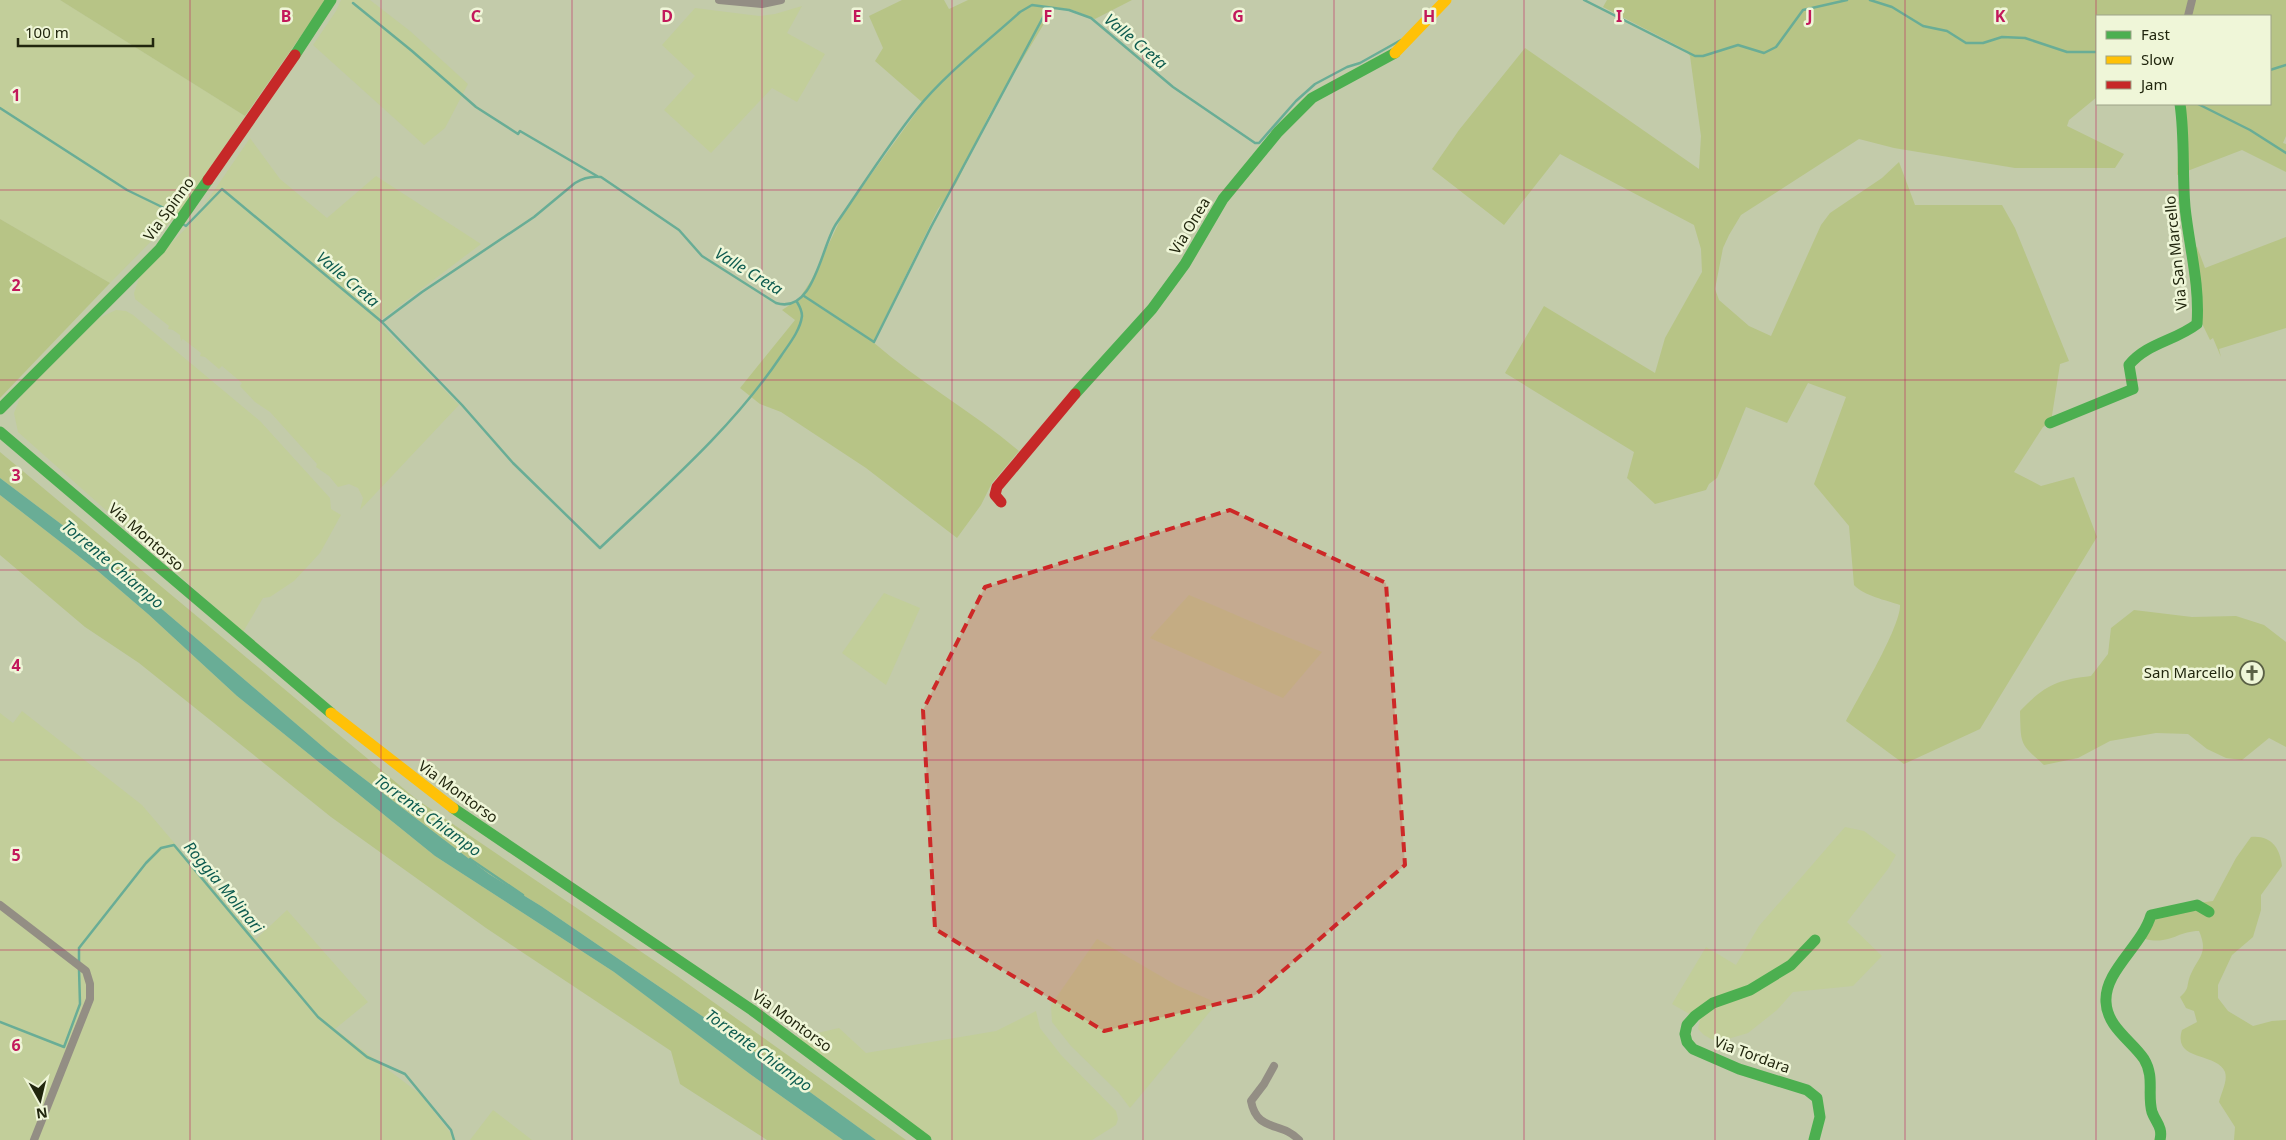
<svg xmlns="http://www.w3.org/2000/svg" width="2286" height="1140" font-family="'Noto Sans',sans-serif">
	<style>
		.built { fill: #c2ce9a }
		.green { fill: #b7c486 }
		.water { fill: #69ad96 }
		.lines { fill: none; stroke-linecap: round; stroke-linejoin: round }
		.stream { stroke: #69ad96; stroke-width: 2.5 }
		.street { stroke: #938e84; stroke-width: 8 }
		.fast { stroke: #4caf50; stroke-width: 11 }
		.slow { stroke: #ffc107; stroke-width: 11 }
		.jam { stroke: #c62828; stroke-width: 11 }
		.marked { fill: #cd2827; fill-opacity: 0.2; stroke: #cd2827; stroke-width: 4; stroke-dasharray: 10 6; stroke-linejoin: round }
		.grid { fill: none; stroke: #c2185b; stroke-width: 1; stroke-opacity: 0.55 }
		.labels { text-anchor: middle; stroke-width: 5; stroke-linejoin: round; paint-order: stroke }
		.street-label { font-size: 15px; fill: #21260e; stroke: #eff6d8 }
		.poi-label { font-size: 15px; fill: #21260e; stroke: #eff6d8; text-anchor: end }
		.water-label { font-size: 16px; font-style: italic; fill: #0d5b4f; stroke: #eff6d8 }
		.grid-label { font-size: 16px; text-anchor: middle; font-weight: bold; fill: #c2185b; stroke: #eff6d8; stroke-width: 5; stroke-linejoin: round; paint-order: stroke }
	</style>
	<rect width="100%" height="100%" fill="#c3cbaa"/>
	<g class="built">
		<path d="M0,0h60l185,116 -64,95 -71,72 -110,-64z"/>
		<path d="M341,0h29l40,31 58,53 -23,44 -21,17 -111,-100 23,-34z"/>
		<path d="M802,6l-15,27 38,21 -28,48 -25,-14 -61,65 -47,-43 31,-34 -33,-31 33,-37 64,8 16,-2z"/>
		<path d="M250,138l30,41 47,39 49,-42 105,68 -103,78 81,83 -99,105 3,-12 -5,-10 -9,-4 -11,3 -9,-11 -13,-9 1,-3 -47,-52 -15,-10 -15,-16 2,-3 -20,-17 -3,3 -14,-12 -5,-1 1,-3 -18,-14 -2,2 -1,-6 -7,-5 -5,-1 1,-3 -34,-27 -1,-6 6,-18 54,-55z"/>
		<path d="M116,310l10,1 7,4 127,106 70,77 1,11 10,6 -21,38 -26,28 -24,16 -7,1 -20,34 -225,-200 -4,-19 7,-17 78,-78z"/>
		<path d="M884,593l36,15 -34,77 -44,-32z"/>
		<path d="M1189,595l26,11 107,46 -39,46 -133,-60z"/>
		<path d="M22,711l120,94 114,134 31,-29 81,92 -33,27 85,65 36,46h-456v-427l13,10z"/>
		<path d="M1845,827l19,4 32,24 -8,14 -41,53 35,34 -29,30 -60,6 -16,18 -29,23 -27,8 -10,-2 -7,-4 -6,-6 2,-9 -28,-16 34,-57 30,18 23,-39z"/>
		<path d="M1097,939l79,46 41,18 -87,105 -12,-16 -47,-46 -19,-24 -1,-17z"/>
		<path d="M1036,1011l4,17 21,27 55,56 2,8 -2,6 -24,15h-158l-110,-79 -28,-23 43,-10 27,25 130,-22z"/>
		<path d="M493,1110l39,30h-62z"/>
	</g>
	<g class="green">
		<path d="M60,0h266l-81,116z"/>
		<path d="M902,0h42l5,9 19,-9h164l-37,19 -22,-9 -19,-3 -65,108 -33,69 -18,25 -65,133c46,40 100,70 146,109l-27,32 -11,22 -24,33 -91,-70 -85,-56 -21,-8 -20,-16 55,-68 -13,-10 17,-11 13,-20 32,-67 79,-109 -48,-42 8,-13 -14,-32z"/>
		<path d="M1607,0h679v136l-3,7 3,1v28l-44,-22 -65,25 2,-36 -4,-35h95v-88h-173v81l-28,23 -2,6 57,28 -9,14h-100l-121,-20 -35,-9 -118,76 -12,20 -6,13 -8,41 4,11 30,26 22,10 50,-111 9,-12 52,-35 17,-16 16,43h87l13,23 54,133 -9,3 -9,58 -8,5 -29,45 27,14 33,-9 23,60 -117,192 -76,35 -58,-43c12,-23 55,-95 54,-116 -14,-5 -36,-9 -46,-20l-5,-59 -35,-42 32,-87 -38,-14 -21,40 -41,-16 -29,71 -8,6 -3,6 -51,14 -28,-26 7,-26 -129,-79 39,-67 111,67 10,-35 37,-66 -1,-23 -7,-24 -134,-71 -56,71 -72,-56 27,-39 66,-82 174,121 2,-33 -11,-80 -6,-7 -81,-42z"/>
		<path d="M0,219l110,64 -110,115z"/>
		<path d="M2286,237v91l-67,21 2,8 -8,-19 -3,2 -17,-35 -6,-54 10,-4 8,21z"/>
		<path d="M0,452l416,347 261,177 229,164h-30l-124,-90 -211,-144 -52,-32 -160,-122 -256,-219 -73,-55z"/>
		<path d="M0,495l99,77 49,42 89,82 198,160 179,116 136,102 93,66h-76l-87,-56 -9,-33 -185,-123 -155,-111 -192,-154 -54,-36 -85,-72z"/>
		<path d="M2134,610l58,7 44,-1 28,9 22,17v105l-17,-9 -27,22 -16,-2 -19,-9 -19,-15 -32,-1 -46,8 -32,17 -34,7c-25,-22 -23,-21 -24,-54 24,-25 36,-31 71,-35l17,-22 3,-26z"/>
		<path d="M2251,837c20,-2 29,11 31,29l-21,29v15l-8,27 -21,18 -14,30v13l10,13 25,15 19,-5 14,-1v120h-52l1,-13 -16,-25c2,-9 9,-21 6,-30 -8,-20 -53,-10 -43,-42l15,-8 -3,-11 -8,-3 -6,-11c10,-9 6,-10 10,-21 8,-19 19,-22 9,-45 -22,0 -28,14 -54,8l-6,-9 17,-21 57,-8 23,-43z"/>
	</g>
	<path class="water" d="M0,478l73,55 256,219 160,122 52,32 211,144 124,90h-33l-93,-66 -136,-102 -179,-116 -198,-160 -89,-82 -49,-42 -99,-77z"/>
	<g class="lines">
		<g class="stream">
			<path d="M1584,0l111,56h8l35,-11 26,8 12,-6 27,-37 44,-10"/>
			<path d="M1870,0l22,7 31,19 24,5 19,12h17l19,-6 23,1 42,14h30"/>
			<path d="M353,3l59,48 64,56 42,27 2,-3 77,45"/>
			<path d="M2270,70l16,-5"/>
			<path d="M2198,104l52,26 36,23"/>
			<path d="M0,108l127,82 35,17 15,12"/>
			<path d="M181,223l5,3 36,-37 160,133 80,83 51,58 87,85c63,-60 132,-119 181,-192 8,-12 19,-25 21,-40 0,-6 -2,-9 -5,-14"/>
			<path d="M804,296l70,46 57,-115 117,-219"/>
			<path d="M382,322l40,-30 112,-75 41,-34c8,-5 17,-7 26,-6l78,53 23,26 74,47c38,12 45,-56 60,-79 27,-39 52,-79 81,-115 28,-35 70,-67 103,-97l12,-7 37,5 22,8 82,69 82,56h4l37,-42 19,-17 32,-17 13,-4 41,-23"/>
			<path d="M470,859l53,36"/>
			<path d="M79,964v-16l67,-85 15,-15 13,-3 144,172 49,40 38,17 46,56 3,10"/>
			<path d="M0,1022l64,25 16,-43 -1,-35"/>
		</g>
		<g class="street">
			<path d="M719,0l43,4 19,-4"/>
			<path d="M2188,16l4,-16"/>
			<path d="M0,905l86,66 4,13v15l-56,141"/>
			<path d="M1274,1066l-10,18 -13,17c6,32 31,20 48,39"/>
		</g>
		<g class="fast">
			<path d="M295,55l36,-55"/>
			<path d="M1075,394l77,-85 33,-45 38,-65 55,-67 34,-34 83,-45"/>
			<path d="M0,409l160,-160 48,-69"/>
			<path d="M2050,423l83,-34 -4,-24c18,-22 46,-24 68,-41 3,-40 -8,-78 -12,-117 -3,-35 0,-69 -5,-103"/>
			<path d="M0,432l331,281"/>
			<path d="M453,808l299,202 174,130"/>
			<path d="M1814,1140l6,-23 -3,-19 -10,-8 -68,-21 -46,-20 -6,-7 -2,-8 2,-9 8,-9 18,-13 37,-13 41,-25 24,-25"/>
			<path d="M2160,1140c3,-13 -4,-17 -8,-28 -5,-18 3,-35 -8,-53 -12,-18 -37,-32 -38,-57 -2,-31 36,-56 45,-87l46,-10 12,7"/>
		</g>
		<g class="slow">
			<path d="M1395,53l51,-53"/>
			<path d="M331,713l122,95"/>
		</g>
		<g class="jam">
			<path d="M208,180l87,-125"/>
			<path d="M1001,502l-6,-7 2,-8 78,-93"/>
		</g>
	</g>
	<path class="marked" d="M1230,510l156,73 19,282 -150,130 -151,36 -169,-102 -12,-219 62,-123z"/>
	<path class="grid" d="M190,0v1140M381,0v1140M572,0v1140M762,0v1140M952,0v1140M1143,0v1140M1334,0v1140M1524,0v1140M1715,0v1140M1905,0v1140M2096,0v1140M0,190h2286M0,380h2286M0,570h2286M0,760h2286M0,950h2286"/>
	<defs>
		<g id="church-ring" transform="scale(1.25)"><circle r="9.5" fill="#eff6d8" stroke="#5a6045" stroke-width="1.5"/><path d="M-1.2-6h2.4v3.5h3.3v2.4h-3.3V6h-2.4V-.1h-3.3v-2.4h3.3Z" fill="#5a6045"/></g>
	</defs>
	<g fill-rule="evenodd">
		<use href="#church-ring" x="2252" y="673"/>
	</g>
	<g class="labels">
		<g class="street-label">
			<text transform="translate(169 209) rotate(-54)" y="5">Via Spinno</text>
			<text transform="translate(1190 226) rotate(-59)" y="5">Via Onea</text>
			<text transform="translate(2176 253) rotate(-96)" y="5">Via San Marcello</text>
			<text transform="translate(146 537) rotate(41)" y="5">Via Montorso</text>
			<text transform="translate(458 792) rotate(36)" y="5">Via Montorso</text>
			<text transform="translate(792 1021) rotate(36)" y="5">Via Montorso</text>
			<text transform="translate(1752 1055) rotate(20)" y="5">Via Tordara</text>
		</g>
		<g class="poi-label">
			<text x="2234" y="678">San Marcello</text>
		</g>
		<g class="water-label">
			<text transform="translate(1136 41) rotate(40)" y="6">Valle Creta</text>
			<text transform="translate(749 271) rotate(31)" y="6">Valle Creta</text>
			<text transform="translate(348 279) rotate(40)" y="6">Valle Creta</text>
			<text transform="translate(113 564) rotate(40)" y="6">Torrente Chiampo</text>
			<text transform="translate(428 815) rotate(36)" y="6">Torrente Chiampo</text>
			<text transform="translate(224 887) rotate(50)" y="6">Roggia Molinari</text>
			<text transform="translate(759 1050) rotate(36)" y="6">Torrente Chiampo</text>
		</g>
	</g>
	<g class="grid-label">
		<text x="286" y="22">B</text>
		<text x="476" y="22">C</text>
		<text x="667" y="22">D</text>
		<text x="857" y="22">E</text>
		<text x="1048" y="22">F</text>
		<text x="1238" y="22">G</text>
		<text x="1429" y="22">H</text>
		<text x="1619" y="22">I</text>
		<text x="1810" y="22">J</text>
		<text x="2000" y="22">K</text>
		<text x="16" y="101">1</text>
		<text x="16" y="291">2</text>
		<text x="16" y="481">3</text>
		<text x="16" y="671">4</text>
		<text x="16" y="861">5</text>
		<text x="16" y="1051">6</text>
	</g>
	<rect x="2096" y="15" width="175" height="90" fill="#eff6d8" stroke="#9da387"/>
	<rect x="2106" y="31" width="25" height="8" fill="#4caf50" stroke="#9da387"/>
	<text x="2141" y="40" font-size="15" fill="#21260e">Fast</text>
	<rect x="2106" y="56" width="25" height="8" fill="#ffc107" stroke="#9da387"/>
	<text x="2141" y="65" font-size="15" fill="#21260e">Slow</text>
	<rect x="2106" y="81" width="25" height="8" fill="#c62828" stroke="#9da387"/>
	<text x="2141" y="90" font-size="15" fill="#21260e">Jam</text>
	<g transform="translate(40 1100) rotate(172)" stroke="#eff6d8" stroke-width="4" paint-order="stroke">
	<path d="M0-4L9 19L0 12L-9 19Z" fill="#21260e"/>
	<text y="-8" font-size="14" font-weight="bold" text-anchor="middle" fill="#21260e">N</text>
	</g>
	<path d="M18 38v8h135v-8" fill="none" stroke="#21260e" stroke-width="2.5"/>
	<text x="25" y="38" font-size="15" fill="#21260e" stroke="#eff6d8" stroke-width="4" paint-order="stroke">100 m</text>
</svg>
